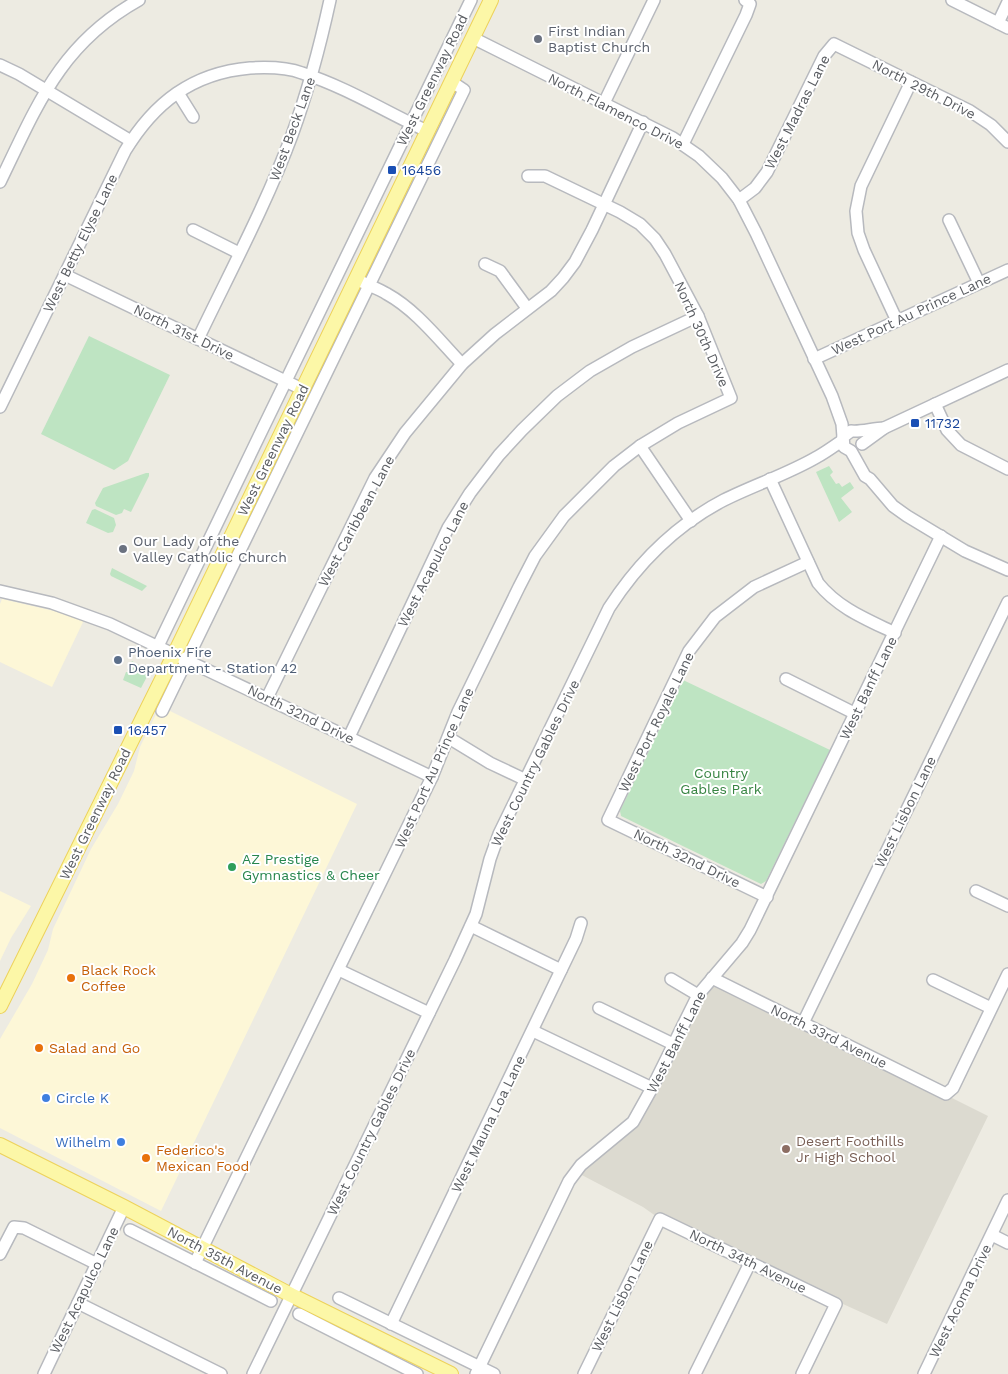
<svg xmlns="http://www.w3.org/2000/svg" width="1008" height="1374" font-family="'Work Sans',sans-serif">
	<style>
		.commercial { fill: #fdf7d7 }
		.education { fill: #dcdad0 }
		.green { fill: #bee4c2 }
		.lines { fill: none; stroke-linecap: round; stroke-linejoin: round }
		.minor-casing { stroke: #b7b9be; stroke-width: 14 }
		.major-casing { stroke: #edd25a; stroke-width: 16 }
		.minor { stroke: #fff; stroke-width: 11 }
		.major { stroke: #fcf7a7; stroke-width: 14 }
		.worship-dot { fill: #6b7280; stroke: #fff; stroke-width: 2 }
		.transit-dot { fill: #1a4fb4; stroke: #fff; stroke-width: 2 }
		.service-dot { fill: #5c6f8a; stroke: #fff; stroke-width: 2 }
		.leisure-dot { fill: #2e9e5b; stroke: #fff; stroke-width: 2 }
		.food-dot { fill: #e8710a; stroke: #fff; stroke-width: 2 }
		.shop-dot { fill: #3f7fe0; stroke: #fff; stroke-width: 2 }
		.education-dot { fill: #8d6e63; stroke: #fff; stroke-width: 2 }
		.labels { text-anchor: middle; stroke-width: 4; stroke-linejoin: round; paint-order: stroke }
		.worship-label { font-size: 14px; fill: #5b616d; stroke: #fff; text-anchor: start }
		.street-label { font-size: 14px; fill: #5a5d62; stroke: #fff }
		.transit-label { font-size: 14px; fill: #164399; stroke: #fff; text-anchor: start }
		.service-label { font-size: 14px; fill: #4e5e75; stroke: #fff; text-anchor: start }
		.park-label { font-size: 14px; fill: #378442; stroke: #fff }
		.leisure-label { font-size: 14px; fill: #27864d; stroke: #fff; text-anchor: start }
		.food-label { font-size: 14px; fill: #c56008; stroke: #fff; text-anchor: start }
		.shop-label { font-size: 14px; fill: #366cbe; stroke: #fff; text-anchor: start }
		.education-label { font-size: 14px; fill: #785e54; stroke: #fff; text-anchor: start }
	</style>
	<rect width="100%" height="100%" fill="#edebe2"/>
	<g class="commercial">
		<path d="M2,599l52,12 30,9 -32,67 -52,-25v-58z"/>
		<path d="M160,706l197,98 -196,407 -161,-83v-89l32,-55 16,-34 5,-21 38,-80 27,-45 16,-33 6,-24z"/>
		<path d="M0,891l31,15 -20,32 -11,23z"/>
	</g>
	<path class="education" d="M712,978l276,138 -101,208 -44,-20h-7l-176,-85 -17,-12 -67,-35 49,-42z"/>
	<g class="green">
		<path d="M89,336l81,39 -42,86 -14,9 -73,-36z"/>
		<path d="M829,466l4,6 -3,3 6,9 3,-1 3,4 8,-5 4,6 -13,10 11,14 -13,10 -23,-50z"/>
		<path d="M146,473h3v3l-18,36 -7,-3 -2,4 -6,2 -20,-9 -1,-3 8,-15z"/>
		<path d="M95,509l19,9 2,7 -3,7 -5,1 -22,-10 6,-13z"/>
		<path d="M112,568l35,18 -5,5 -31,-15 -1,-2z"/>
		<path d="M132,661l18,10 -9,17 -18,-8 3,-8h3l-2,-2z"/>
		<path d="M683,680l147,70 -64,131 -5,3 -140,-68 -1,-5z"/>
	</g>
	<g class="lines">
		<g class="minor-casing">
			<g id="minor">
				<path d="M952,0l56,28"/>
				<path d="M998,23l10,-21"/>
				<path d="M473,38l200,100 26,18 23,22 17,22 17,33 76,163 10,28 1,13"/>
				<path d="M0,65l19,9 112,67"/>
				<path d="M178,93l15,24"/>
				<path d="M604,103l50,-103"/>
				<path d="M683,144l63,-129 4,-11 -5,-4"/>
				<path d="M0,182c37,-76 60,-138 139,-182"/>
				<path d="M739,200l16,-12 12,-16 57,-116 10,-12 136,67 21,14 17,17"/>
				<path d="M949,220l30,63"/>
				<path d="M193,230l46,23"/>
				<path d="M485,264l15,7 27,37"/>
				<path d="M65,275l237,114"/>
				<path d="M362,282c8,4 17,7 25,12 29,16 52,46 75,70"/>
				<path d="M897,321l-33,-71 -6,-17 -2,-22 5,-25 50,-104"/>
				<path d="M198,339c32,-67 68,-134 94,-204 16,-44 28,-89 38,-135"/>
				<path d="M814,359l194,-89"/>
				<path d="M935,404l12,26 14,15 47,24"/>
				<path d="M0,407l125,-256c29,-48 67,-78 125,-83 17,-1 36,-1 52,5 44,14 84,39 125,58"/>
				<path d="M884,428c-11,0 -22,4 -33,3l-8,6 1,10 7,4 14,25 5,3 23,27 14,10 58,35 43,19"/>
				<path d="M862,444l22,-16 124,-58"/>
				<path d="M640,446l51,75"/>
				<path d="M770,479l48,104c20,25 48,36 77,50"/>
				<path d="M0,591l52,12 58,21 322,153"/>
				<path d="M158,646l105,-218 208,-428"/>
				<path d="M786,679l70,35"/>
				<path d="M267,698l108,-220 30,-45 57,-69 33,-30 56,-43 12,-13 12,-16 17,-32 51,-108"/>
				<path d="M162,711l302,-621 -12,-8"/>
				<path d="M349,737l99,-209 22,-35 29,-38 23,-25 35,-34 33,-25 42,-24 66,-31"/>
				<path d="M449,738l41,25 36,17"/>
				<path d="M976,891l32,15"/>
				<path d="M767,897l-159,-77 81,-169 26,-34 39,-30 54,-25"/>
				<path d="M471,926l90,44"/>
				<path d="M339,970l90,43"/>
				<path d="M712,978l234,116 7,-6 55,-114"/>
				<path d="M671,979l27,16"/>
				<path d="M933,980l58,28"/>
				<path d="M599,1008l74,36"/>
				<path d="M803,1023l205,-421"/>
				<path d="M533,1031l119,57"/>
				<path d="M130,1230l141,71"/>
				<path d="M992,1235l16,8"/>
				<path d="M0,1254l14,-27 10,1 73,36"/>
				<path d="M195,1263l237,-486 26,-65 61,-125 16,-31 29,-40 50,-50 26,-20 38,-23 53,-25 -33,-82 -33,-62 -10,-15 -15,-15 -20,-12 -75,-36h-17"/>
				<path d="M339,1298l155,76"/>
				<path d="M78,1303l143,71"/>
				<path d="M299,1314l118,60"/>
				<path d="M391,1324l185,-385 5,-16"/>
				<path d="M44,1374l80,-167"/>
				<path d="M253,1374l202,-414 21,-46 14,-55 9,-25 110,-226c29,-45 67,-83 115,-108 30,-15 64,-26 93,-43 9,-5 17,-11 26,-17"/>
				<path d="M476,1374l93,-193 12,-16 52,-43 19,-34 46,-93 44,-52 8,-13 191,-394"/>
				<path d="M584,1374l76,-155 176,85 -34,70"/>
				<path d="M695,1374l55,-111"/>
				<path d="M924,1374l84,-174"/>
			</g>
		</g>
		<g class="major-casing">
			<g id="major">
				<path d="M0,1006l175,-353 316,-653"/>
				<path d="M0,1145l124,62 167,88 160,79"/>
			</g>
		</g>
		<use href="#minor" class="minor"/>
		<use href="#major" class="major"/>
	</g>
	<g class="worship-dot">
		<circle cx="538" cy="39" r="5"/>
		<circle cx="123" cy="549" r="5"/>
	</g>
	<g class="transit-dot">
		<rect x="387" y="165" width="10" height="10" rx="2.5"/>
		<rect x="910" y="418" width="10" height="10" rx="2.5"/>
		<rect x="113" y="725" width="10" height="10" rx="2.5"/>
	</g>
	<circle class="service-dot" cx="118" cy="660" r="5"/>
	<circle class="leisure-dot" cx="232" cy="867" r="5"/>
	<g class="food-dot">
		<circle cx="71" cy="978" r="5"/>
		<circle cx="39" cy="1048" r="5"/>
		<circle cx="146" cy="1158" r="5"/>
	</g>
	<g class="shop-dot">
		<circle cx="46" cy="1098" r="5"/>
		<circle cx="121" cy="1142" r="5"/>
	</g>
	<circle class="education-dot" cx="786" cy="1149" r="5"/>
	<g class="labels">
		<g class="worship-label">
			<text x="548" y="36">First Indian<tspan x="548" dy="16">Baptist Church</tspan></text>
			<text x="133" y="546">Our Lady of the<tspan x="133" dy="16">Valley Catholic Church</tspan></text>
		</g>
		<g class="street-label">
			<text transform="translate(432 80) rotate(-64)" y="5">West Greenway Road</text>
			<text transform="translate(924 89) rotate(27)" y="5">North 29th Drive</text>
			<text transform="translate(616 111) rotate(27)" y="5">North Flamenco Drive</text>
			<text transform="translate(797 112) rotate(-63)" y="5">West Madras Lane</text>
			<text transform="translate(292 129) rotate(-70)" y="5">West Beck Lane</text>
			<text transform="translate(80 243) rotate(-64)" y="5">West Betty Elyse Lane</text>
			<text transform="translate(911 314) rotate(-25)" y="5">West Port Au Prince Lane</text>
			<text transform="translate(184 332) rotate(26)" y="5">North 31st Drive</text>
			<text transform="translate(702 334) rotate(66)" y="5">North 30th Drive</text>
			<text transform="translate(273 450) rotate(-64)" y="5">West Greenway Road</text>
			<text transform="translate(356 521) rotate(-62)" y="5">West Caribbean Lane</text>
			<text transform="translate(433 564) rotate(-63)" y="5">West Acapulco Lane</text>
			<text transform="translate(868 688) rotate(-64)" y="5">West Banff Lane</text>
			<text transform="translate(301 714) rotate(26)" y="5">North 32nd Drive</text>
			<text transform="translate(656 722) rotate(-64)" y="5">West Port Royale Lane</text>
			<text transform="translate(535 763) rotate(-64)" y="5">West Country Gables Drive</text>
			<text transform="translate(434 768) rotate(-66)" y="5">West Port Au Prince Lane</text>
			<text transform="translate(905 812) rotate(-64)" y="5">West Lisbon Lane</text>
			<text transform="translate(95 814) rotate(-64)" y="5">West Greenway Road</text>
			<text transform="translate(687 858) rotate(26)" y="5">North 32nd Drive</text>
			<text transform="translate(829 1036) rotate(26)" y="5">North 33rd Avenue</text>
			<text transform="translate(676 1042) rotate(-63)" y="5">West Banff Lane</text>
			<text transform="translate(488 1124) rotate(-64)" y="5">West Mauna Loa Lane</text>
			<text transform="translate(371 1132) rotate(-64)" y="5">West Country Gables Drive</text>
			<text transform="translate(225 1260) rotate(28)" y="5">North 35th Avenue</text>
			<text transform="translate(748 1261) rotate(26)" y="5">North 34th Avenue</text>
			<text transform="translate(84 1290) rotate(-64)" y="5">West Acapulco Lane</text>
			<text transform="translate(622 1296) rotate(-64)" y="5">West Lisbon Lane</text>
			<text transform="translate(960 1301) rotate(-64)" y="5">West Acoma Drive</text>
		</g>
		<g class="transit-label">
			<text x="402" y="175">16456</text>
			<text x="925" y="428">11732</text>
			<text x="128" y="735">16457</text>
		</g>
		<g class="service-label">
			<text x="128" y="657">Phoenix Fire<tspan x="128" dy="16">Department - Station 42</tspan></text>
		</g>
		<g class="park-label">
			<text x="721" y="778">Country<tspan x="721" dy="16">Gables Park</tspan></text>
		</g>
		<g class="leisure-label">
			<text x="242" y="864">AZ Prestige<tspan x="242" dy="16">Gymnastics &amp; Cheer</tspan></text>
		</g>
		<g class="food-label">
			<text x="81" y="975">Black Rock<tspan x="81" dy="16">Coffee</tspan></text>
			<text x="49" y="1053">Salad and Go</text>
			<text x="156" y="1155">Federico's<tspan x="156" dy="16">Mexican Food</tspan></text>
		</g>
		<g class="shop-label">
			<text x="56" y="1103">Circle K</text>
			<text x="111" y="1147" text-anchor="end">Wilhelm</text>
		</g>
		<g class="education-label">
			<text x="796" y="1146">Desert Foothills<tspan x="796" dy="16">Jr High School</tspan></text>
		</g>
	</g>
</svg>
